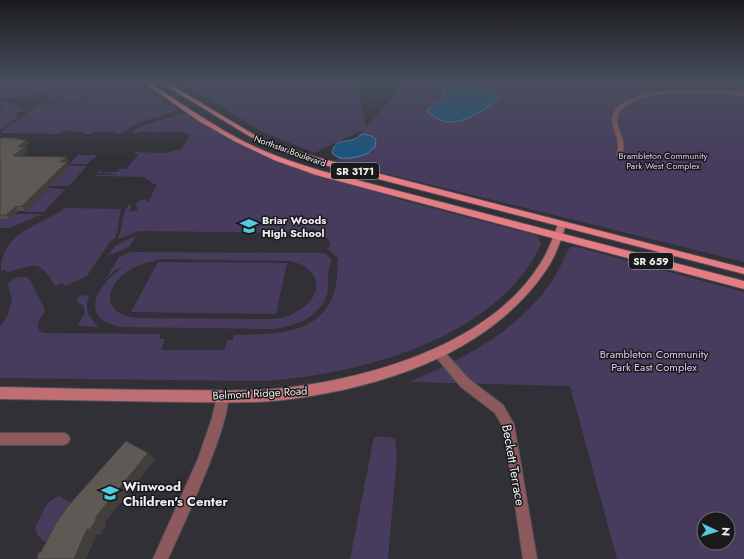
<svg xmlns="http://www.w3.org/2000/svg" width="744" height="559" font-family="Jost,sans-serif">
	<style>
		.green { fill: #473c5d; fill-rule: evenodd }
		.water { fill: #185680; stroke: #5883a2 }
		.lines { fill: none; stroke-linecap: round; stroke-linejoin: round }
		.street-casing { stroke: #4f4e54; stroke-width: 2 }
		.secondary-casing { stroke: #4f4e54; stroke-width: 2 }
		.primary-casing { stroke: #4f4e54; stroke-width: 2 }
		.street { fill: #8d595c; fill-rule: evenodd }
		.secondary { fill: #bf6e73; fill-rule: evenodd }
		.primary { fill: #e67d85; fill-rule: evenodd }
		.wall { fill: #524d49 }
		.shaded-wall { fill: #423e3c }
		.building { fill: #5f5955; stroke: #423e3c }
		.labels { text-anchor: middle; stroke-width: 3; stroke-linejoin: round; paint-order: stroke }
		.far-street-label { font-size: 9px; fill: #eeedf1; stroke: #19181b }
		.far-park-label { font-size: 9px; fill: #d9cff2; stroke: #19181b }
		.shield { fill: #19181b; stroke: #aeadb1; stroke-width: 1 }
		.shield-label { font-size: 10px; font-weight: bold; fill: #eeedf1 }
		.poi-label { font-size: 11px; font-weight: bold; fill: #eeedf1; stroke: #19181b; text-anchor: start }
		.park-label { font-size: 11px; fill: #d9cff2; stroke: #19181b }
		.street-label { font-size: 11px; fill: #eeedf1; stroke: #19181b }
		.near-street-label { font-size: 13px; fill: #eeedf1; stroke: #19181b }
		.near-poi-label { font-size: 13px; font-weight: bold; fill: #eeedf1; stroke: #19181b; text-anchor: start }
	</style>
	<rect width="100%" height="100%" fill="#313036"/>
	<g class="green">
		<path d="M0,82h77l-20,7 -9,6 -11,-1 -7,4h-19l-4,-1 -7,1z"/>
		<path d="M79,82h58l38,25 2,3 -41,14 -14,9 -7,1 1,-2h-22l-3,2h-7l1,-2 -22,-1 -4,3 -59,-1 41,-30h40l14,-15 -16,14h-26l12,-10 -13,9h-9l18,-13z"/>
		<path d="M182,82h174l10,45 31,-33 -2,-2 7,-4 -4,-3v-3h346v180l-409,-101 29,-32 -49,24 -53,-21z"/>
		<path d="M1,99l18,8 4,4 -9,3 4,3 -18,13z"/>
		<path d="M183,113l6,1c32,20 62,39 98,51 39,14 79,22 118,36l130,34 5,3 -2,1 3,4 -1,4c-5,9 -10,18 -16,26 -59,74 -170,101 -259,108l-265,-3v-51l8,-12 4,-16 -4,-14c4,-7 13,-10 21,-7l16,32c-4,9 -13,16 -2,23l117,1v5h5l-4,11h63l4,-10h5l1,-5c38,-1 87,1 100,-43 4,-11 3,-23 4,-34l-12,-10 5,-1 -3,-9h-15v-1h12v-4h-8l-2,-4h-5l-6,4 -165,-2 -21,8c5,-13 2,-23 11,-35l2,1 -1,7 8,-2 -3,-6 5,-4 6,-1 2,4 9,-19h-5l-1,-3 -6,-2 1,-2 -51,-1 -4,2 5,-3h19l1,-1 -19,-1 3,-4 1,1 -1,2h17l3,-3h6l13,-15h-4l1,-2 29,1 16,-4 9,-14 -5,-1v-2h-24l-3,2v-2h-19l-3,2 -4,-2 7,-5z"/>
		<path d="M78,155h18l1,1 -10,8h-18z"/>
		<path d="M67,165l20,1 -18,20h-19l19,-19 -5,-1z"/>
		<path d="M49,188l16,1 -21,23h-19z"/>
		<path d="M65,208l56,1 -4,24 -2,5 -6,5 -22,33 -22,10 -3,-3 -7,3c-17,-29 -21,-20 -48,-14l-3,-2 -3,1c-1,-39 40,-45 64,-63z"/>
		<path d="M19,214h23l-32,14h-10v-9h10l4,-4z"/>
		<path d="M136,236l-7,11 -22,9 9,-11z"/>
		<path d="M571,247h6l167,45v267h-127l-47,-173 -161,-4c51,-23 92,-41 130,-84 9,-10 17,-23 23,-35 3,-5 4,-12 9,-16zM704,519h24v24h-24z"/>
		<path d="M130,252h5l-4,7 5,-7 189,1 6,6c-1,6 -3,15 -3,21 -1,5 1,9 -1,15 -8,23 -33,32 -55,34l-151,-2c-49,-10 -18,-49 8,-64l-15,8 -8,8 13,-22zM163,259l127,2c34,8 35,37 4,52 -6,4 -13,5 -21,6l-136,-1c-35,-4 -34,-30 -9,-47 11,-7 23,-10 35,-12z"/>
		<path d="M158,262l129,1 -11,51 -145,-2z"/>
		<path d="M80,295l9,1c-5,13 -1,21 9,30v1l-19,-1 -1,-1 7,-13 -2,-7 -7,-3z"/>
		<path d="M374,437h15l6,2 2,16 -9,104h-38z"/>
		<path d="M60,496l12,8 -23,38 -6,-1 -6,-7 -2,-6c7,-13 9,-27 25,-32z"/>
	</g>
	<g class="water">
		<path d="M456,82c24,0 27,1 45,16 -13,9 -35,25 -51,24 -8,0 -15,-5 -23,-10l2,-4 16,-11 -2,-8z"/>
		<path d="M364,134l8,2 4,4 -1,7c-3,1 -5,4 -7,6 -10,5 -29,9 -36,0 3,-15 13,-10 23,-14 4,-2 4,-4 9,-5z"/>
	</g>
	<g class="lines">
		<g class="street-casing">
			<g id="street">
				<path d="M675,90h39l30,2v4c-27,-3 -113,-11 -126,19 -5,14 12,25 3,41h-4c-1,-3 2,-7 1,-11 0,-9 -6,-16 -6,-25 1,-24 45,-28 63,-30z"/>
				<path d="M438,348l4,1 27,30 34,26 11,19 23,135h-14l-19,-130 -9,-16 -34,-26 -27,-32 -1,-3 1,-3z"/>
				<path d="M223,392l4,1c9,21 -48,141 -59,166h-15l45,-100 14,-41 5,-21 2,-4z"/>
				<path d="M0,433h64l4,2 2,4 -2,4 -4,2h-64z"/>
			</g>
		</g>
		<g class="secondary-casing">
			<path id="secondary" d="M562,221l4,3c-5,17 -11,34 -22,49 -57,82 -165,115 -260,127 -35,4 -70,2 -105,2 -60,-1 -119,-2 -179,-3v-12c59,1 119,3 178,3 35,0 71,2 106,-2 88,-10 206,-44 256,-124 8,-12 13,-26 18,-40z"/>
		</g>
		<g class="primary-casing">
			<g id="primary">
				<path d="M143,82h5c30,19 59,40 91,57 26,14 54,23 83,32l422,110v8l-428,-114 -42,-15 -40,-19 -35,-20z"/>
				<path d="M160,82h6l87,52 23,11 43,13 425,110v6l-431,-112 -41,-15 -23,-11z"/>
			</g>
		</g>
		<use href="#street" class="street"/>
		<use href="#secondary" class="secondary"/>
		<use href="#primary" class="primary"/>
	</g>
	<g class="wall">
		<path d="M0,138l18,1 11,4 -4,4 3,4 -7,5 48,5 -2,2 2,4 -44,44h-7l-8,8h-10z"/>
		<path d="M148,453l7,6 -51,64 2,1 -6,11 -3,-1 -56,18z"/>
	</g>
	<g class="shaded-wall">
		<path d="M26,140l3,3 -8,7 4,-3 3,4 -12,9 -3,-4 5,-9z"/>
		<path d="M67,157l2,4 -2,2 2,4 -44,44 -3,-5 38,-44z"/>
		<path d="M15,207l3,4 -8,8 -4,-4z"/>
		<path d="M148,453l7,6 -51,64 2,1 -6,11 -10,-5 5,-12z"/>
		<path d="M87,529l10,5 -11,25h-12z"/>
	</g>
	<g class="building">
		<path d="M0,138h17l-2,1 11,1 -8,7h7l-12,9 54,1 -7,5h7l-45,44 -7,1 -9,8h-6z"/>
		<path d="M126,441l22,12 -53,65h2l-7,12 -3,-1 -13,30h-37l1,-6 3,-1 15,-29 12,-17z"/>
	</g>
	<linearGradient id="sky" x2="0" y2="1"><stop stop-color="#1b1a1e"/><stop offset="0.51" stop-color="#484e5d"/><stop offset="1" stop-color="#484e5d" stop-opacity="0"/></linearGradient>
	<rect width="744" height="160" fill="url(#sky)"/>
	<defs>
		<g id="school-bare" transform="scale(1.38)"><path d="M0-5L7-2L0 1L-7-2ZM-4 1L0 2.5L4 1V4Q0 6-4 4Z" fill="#54cade" stroke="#19181b" stroke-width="2.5" paint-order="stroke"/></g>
	</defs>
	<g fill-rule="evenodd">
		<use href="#school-bare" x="249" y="226"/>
		<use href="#school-bare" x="110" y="493"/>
	</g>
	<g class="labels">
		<g class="far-street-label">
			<text transform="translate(290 151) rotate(20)" y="3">Northstar Boulevard</text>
		</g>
		<g class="far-park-label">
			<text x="663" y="159">Brambleton Community<tspan x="663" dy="10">Park West Complex</tspan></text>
		</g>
		<g class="shield">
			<rect x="331" y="163" width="48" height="16" rx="3"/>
			<rect x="629" y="253" width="44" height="16" rx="3"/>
		</g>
		<g class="shield-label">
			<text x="355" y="175">SR 3171</text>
			<text x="651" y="265">SR 659</text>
		</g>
		<g class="poi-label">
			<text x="262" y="224">Briar Woods<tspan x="262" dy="13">High School</tspan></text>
		</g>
		<g class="park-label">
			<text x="654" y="358">Brambleton Community<tspan x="654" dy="13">Park East Complex</tspan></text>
		</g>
		<g class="street-label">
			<text transform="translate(260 393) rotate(-3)" y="4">Belmont Ridge Road</text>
		</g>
		<g class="near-street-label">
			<text transform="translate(514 465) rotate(80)" y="5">Beckett Terrace</text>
		</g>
		<g class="near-poi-label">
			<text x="123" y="491">Winwood<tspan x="123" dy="15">Children's Center</tspan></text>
		</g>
	</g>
	<g transform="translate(716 531) rotate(94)"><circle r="19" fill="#19181b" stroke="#6e6d71"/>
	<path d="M0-3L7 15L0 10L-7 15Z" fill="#54cade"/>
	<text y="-6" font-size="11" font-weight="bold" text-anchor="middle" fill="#eeedf1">N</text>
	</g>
</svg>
